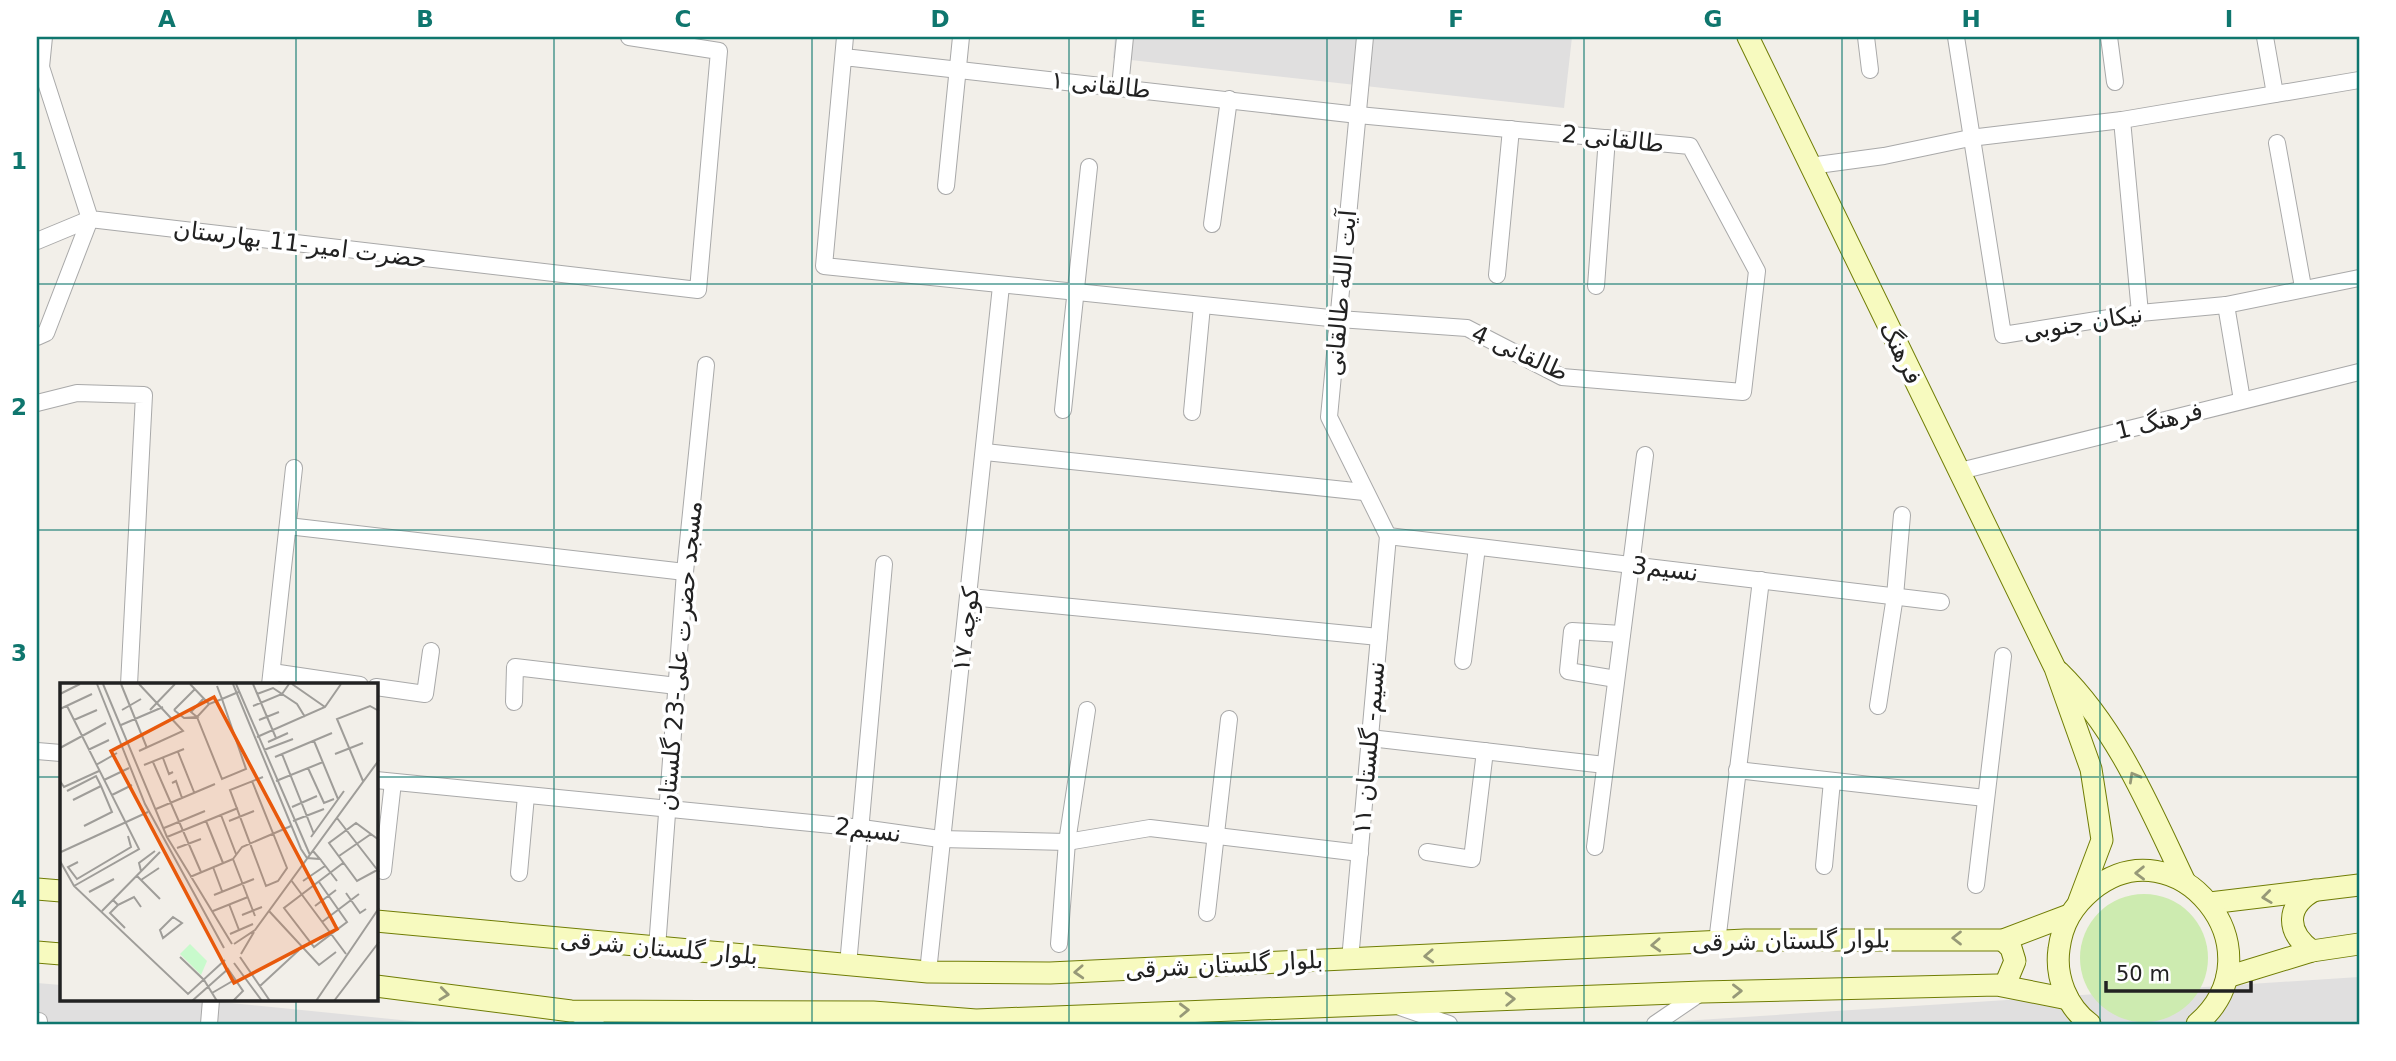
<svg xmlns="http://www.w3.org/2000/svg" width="2396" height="1061" font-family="'DejaVu Sans','Noto Sans Arabic',sans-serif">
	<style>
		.residential { fill: #e0dfdf }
		.grass { fill: #cdebb0 }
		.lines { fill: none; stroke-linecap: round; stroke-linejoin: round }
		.street-casing { stroke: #a9a9a9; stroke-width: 18 }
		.secondary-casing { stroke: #707d05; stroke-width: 23 }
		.street { stroke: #fff; stroke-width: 16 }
		.secondary { stroke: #f7fabf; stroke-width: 21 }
		.oneway { stroke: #979978 }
		.grid { fill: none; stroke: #0f766e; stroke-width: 2; stroke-opacity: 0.55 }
		.labels { text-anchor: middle; stroke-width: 7; stroke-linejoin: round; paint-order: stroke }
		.street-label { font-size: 24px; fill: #222; stroke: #fff }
		.inset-road { fill: none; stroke: #9f9d99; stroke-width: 2 }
		.view { fill: #e8590c; fill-opacity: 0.15; stroke: #e8590c; stroke-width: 3.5 }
		.inset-edge { fill: none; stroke: #222; stroke-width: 3.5 }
		.neatline { fill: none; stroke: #0f766e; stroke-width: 2.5 }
		.grid-label { font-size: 23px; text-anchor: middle; font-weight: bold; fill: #0f766e }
	</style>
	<rect width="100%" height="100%" fill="#f2efe9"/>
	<g class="residential">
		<path d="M1115,37h457l-8,71 -451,-50z"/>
		<path d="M2359,977v47h-722z"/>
		<path d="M37,983l24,2v15h140l240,24h-404z"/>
	</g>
	<circle class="grass" cx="2144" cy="958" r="64"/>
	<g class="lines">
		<g class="street-casing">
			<g id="street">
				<path d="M44,37l-3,30 49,152 608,71 21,-239 -90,-14"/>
				<path d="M1365,37l-36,380 59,119"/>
				<path d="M1866,37l4,33"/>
				<path d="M1956,37l47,298 137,-22 86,-8 133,-27"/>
				<path d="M2109,37l6,45"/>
				<path d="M2265,37l10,57"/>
				<path d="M844,57l514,58 332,31 67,125 -14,121 -181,-15 -95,-49 -128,-9 -515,-53 21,-229"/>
				<path d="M1120,87l5,-50"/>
				<path d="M2122,120l18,193"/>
				<path d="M2277,143l26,144"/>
				<path d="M1810,166l74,-10 86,-18 152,-18 237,-40"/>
				<path d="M946,186l15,-149"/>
				<path d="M1212,224l17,-125"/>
				<path d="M37,241l53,-22"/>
				<path d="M1497,275l14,-146"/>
				<path d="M1596,286l11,-148"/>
				<path d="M2226,305l16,95"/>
				<path d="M37,337l9,-4 44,-114"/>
				<path d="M37,403l40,-10 67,2 -15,290"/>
				<path d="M1063,410l26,-243"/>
				<path d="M1192,412l10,-106"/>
				<path d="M985,452l379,40"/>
				<path d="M1960,471l399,-99"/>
				<path d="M288,526l397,46"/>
				<path d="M1388,536l553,66"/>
				<path d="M970,597l409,40"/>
				<path d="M1463,661l14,-114"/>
				<path d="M272,672l88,13"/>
				<path d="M1616,679l-48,-8 4,-40 50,3"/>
				<path d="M270,685l24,-217"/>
				<path d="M376,687l49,7 6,-43"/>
				<path d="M514,702l1,-35 162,19"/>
				<path d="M1878,706l17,-110 7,-81"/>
				<path d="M1370,738l235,27"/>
				<path d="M37,751l24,2"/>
				<path d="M1737,770l248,28"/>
				<path d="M376,780l486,48 78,11 127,3 83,-14 210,25"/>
				<path d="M1595,847l50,-392"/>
				<path d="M1427,852l45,7 13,-108"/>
				<path d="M1824,866l8,-85"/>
				<path d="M383,871l10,-89"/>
				<path d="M519,873l7,-77"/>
				<path d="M1976,885l27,-229"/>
				<path d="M1207,913l22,-194"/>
				<path d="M1717,942l44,-362"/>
				<path d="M1059,944l8,-102 20,-132"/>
				<path d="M657,948l28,-376 21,-207"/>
				<path d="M1350,960l38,-424"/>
				<path d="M848,965l36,-401"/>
				<path d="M928,972l73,-686"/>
				<path d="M1400,1007l49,17"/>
				<path d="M573,1012l23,12"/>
				<path d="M39,1021v3"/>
				<path d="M209,1024l2,-24"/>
				<path d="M1655,1024l47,-32"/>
			</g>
		</g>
		<g class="secondary-casing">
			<g id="secondary">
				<path d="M1748,37l307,631 36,101 11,71 -23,61"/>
				<path d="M2059,672c59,58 91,137 126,210"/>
				<path d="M37,889l24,2"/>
				<path d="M2210,903l149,-18"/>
				<path d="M376,921l552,51 122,1 695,-33h258l66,-25"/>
				<path d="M2003,940l8,8 4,13 -10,24"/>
				<path d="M2312,951c-26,-19 -27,-45 3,-61"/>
				<path d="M37,952l24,2"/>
				<path d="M2227,977l85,-26 47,-7"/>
				<path d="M376,986l195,25 302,1 103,8 726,-28 295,-7 71,14"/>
				<path d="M2090,1024c-23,-17 -35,-47 -31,-75 3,-25 14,-43 33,-59 84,-69 191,60 105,134"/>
			</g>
		</g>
		<use href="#street" class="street"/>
		<use href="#secondary" class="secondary"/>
	</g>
	<defs><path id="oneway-chevron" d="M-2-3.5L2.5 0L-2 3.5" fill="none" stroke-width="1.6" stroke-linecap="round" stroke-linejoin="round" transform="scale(1.75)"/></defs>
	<g class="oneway">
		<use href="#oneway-chevron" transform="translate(2134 777) rotate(-119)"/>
		<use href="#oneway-chevron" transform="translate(2140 873) rotate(179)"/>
		<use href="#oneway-chevron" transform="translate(2267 897) rotate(173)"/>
		<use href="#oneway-chevron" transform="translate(1957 938) rotate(180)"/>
		<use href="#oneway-chevron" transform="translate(1656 945) rotate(177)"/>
		<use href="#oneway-chevron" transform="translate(1429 956) rotate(177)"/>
		<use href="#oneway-chevron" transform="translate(1079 972) rotate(177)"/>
		<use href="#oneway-chevron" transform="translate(1737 991) rotate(-1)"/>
		<use href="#oneway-chevron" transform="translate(444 994) rotate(7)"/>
		<use href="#oneway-chevron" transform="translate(1510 999) rotate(-2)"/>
		<use href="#oneway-chevron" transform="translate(1184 1010) rotate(-2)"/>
	</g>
	<path class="grid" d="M296,37v648M554,37v987M812,37v987M1069,37v987M1327,37v987M1584,37v987M1842,37v987M2100,37v987M37,284h2322M37,530h2322M37,777h24M376,777h1983M296,1000v24"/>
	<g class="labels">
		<g class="street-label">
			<text transform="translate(1101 85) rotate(6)" y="8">طالقانی ۱</text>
			<text transform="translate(1613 139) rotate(6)" y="8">طالقانی 2</text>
			<text transform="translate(300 244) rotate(7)" y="8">حضرت امیر-11 بهارستان</text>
			<text transform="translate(1341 293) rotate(-85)" y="8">آیت الله طالقانی</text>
			<text transform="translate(2083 323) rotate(-9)" y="8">نیکان جنوبی</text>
			<text transform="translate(1520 353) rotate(24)" y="8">طالقانی 4</text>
			<text transform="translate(1901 353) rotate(64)" y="8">فرهنگ</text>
			<text transform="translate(2159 421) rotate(-14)" y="8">فرهنگ 1</text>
			<text transform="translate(1665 569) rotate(7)" y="8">نسیم3</text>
			<text transform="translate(966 629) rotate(-83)" y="8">کوچه ۱۷</text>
			<text transform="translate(680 656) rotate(-85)" y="8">مسجد حضرت علی-23 گلستان</text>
			<text transform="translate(1369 748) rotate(-85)" y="8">نسیم- گلستان ۱۱</text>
			<text transform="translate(868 830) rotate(7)" y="8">نسیم2</text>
			<text transform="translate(1791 941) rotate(-1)" y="8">بلوار گلستان شرقی</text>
			<text transform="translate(659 948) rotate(5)" y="8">بلوار گلستان شرقی</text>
			<text transform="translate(1224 965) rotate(-3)" y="8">بلوار گلستان شرقی</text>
		</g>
	</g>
	<g transform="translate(60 683)">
		<rect width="318" height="318" fill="#f2efe9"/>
		<path d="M130,261l17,17 -6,14 -21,-21z" fill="#c8facc"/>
		<path class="inset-road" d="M37,1l48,120 79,144M43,1l64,153 65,107M61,1l26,64M130,1l19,20M173,1l68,165 6,9 13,1 -7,-8M176,1l74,171M193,1l23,54M232,1l33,23M157,3l5,13 24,70 -24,10 -25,-62 12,-13 13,-5 14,-6 3,-1M0,11l20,-10M197,11l16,-6 24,16 8,13M7,23l72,143 -65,37M193,23l29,-12 7,-10M0,26l32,-15M62,27l19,-11M90,27l25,-26M114,27l10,8 13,-1 -6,-5 13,-14M114,27l21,-21M14,37l23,-10M199,37l20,-8M61,42l42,-18M197,54l68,-30 16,-23M254,58l24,58M208,59l20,-9M0,65l46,-25M28,67l21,-10M204,67l29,-11M79,68l44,-20 -44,-47M118,69l16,40M222,71l32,80M275,71l28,-11M215,74l57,-24M103,75l6,16 4,-2M93,79l48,110M36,82l21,-12M84,82l40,-16M248,85l16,35 10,-4M44,97l25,-12M0,98l4,6 35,-16M192,98l35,87 -9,13 -12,5 -36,-96 33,-13M216,98l47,-19M303,98l-26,-62 33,-13 9,5M112,100l4,-2 6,17M7,108l29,-15 5,10 11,26 -28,14M52,112l20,-10M13,117l28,-14M232,124l25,-11M96,126l59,-25M161,132l15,39M277,135l42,54M146,138l17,42M169,138l25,-10M233,138l31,-12M104,145l41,-17M107,154l71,-29M251,154l33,-46M319,157l-23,-17 -27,20 28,38 22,-12M117,165l24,-9M1,169l87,-40M279,173l32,-22M173,176l9,-12 49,-21M173,176l22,57M260,176l17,22M0,178l14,25 114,108 37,-34M18,179l-10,5 9,12 54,-32 -3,-11M153,184l9,24M81,188l-2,-8 16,-12M77,193l23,23M130,194l43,-18M81,197l18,-12M231,197l55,74M243,198l22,-15M259,199l28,40 -33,25 -30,-39 59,-45M29,209l25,-13M286,210l14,20 6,-4M154,212l40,-16M53,217l5,5 16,-8 7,10M169,221l10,26M58,222l-8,8 15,15M255,223l21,-16M42,228l58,-59M153,228l35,-14M209,228l50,54 17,-13M182,232l20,-8M113,234l9,6 -19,15 -3,-8zM262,239l37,-28M170,251l23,-10M174,261l21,-14 124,-170M181,271l13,-22M120,274l24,23 13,21M180,274l30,44M174,280l28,38M200,303l39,-36M152,310l24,-14M132,318l36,-32 15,22 -10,10M256,318l63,-93M274,318l45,-59"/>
		<path class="view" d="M154,14l123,232 -103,54 -123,-232z"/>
		<rect width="318" height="318" class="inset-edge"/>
	</g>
	<rect width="2396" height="1061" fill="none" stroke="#ffffff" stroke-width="77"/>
	<path d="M2106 981v10h145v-10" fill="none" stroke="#222222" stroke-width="3.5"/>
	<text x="2116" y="981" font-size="21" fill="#222222" stroke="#ffffff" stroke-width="5" paint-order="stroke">50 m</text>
	<rect x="38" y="38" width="2320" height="985" class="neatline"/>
	<g class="grid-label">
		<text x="167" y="27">A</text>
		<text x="425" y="27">B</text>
		<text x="683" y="27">C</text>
		<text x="940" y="27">D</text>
		<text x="1198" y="27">E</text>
		<text x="1456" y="27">F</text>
		<text x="1713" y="27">G</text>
		<text x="1971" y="27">H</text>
		<text x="2229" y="27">I</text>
		<text x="19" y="169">1</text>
		<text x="19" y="415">2</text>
		<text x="19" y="661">3</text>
		<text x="19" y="907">4</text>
	</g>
</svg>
